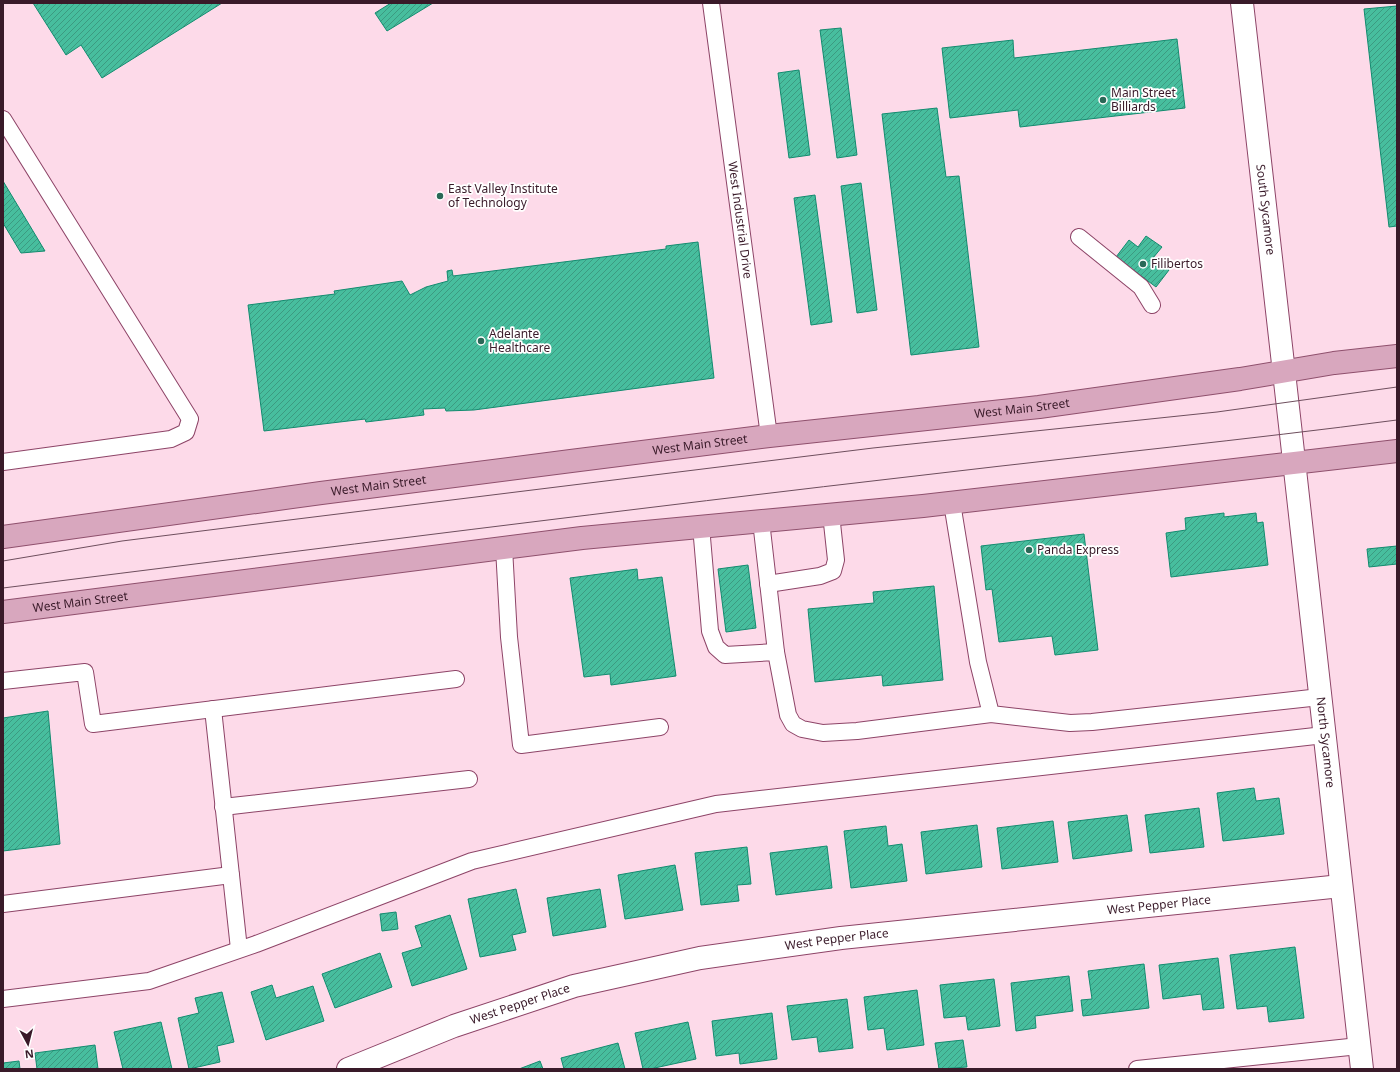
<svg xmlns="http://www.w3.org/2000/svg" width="1400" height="1072" font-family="'Noto Sans',sans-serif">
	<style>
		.building { fill: url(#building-hatch); stroke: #128b6f }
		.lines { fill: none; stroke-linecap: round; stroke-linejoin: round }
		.service-casing { stroke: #8d4467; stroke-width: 18 }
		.minor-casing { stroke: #8d4467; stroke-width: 24 }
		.tertiary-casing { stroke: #8d4467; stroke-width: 24 }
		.primary-casing { stroke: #8f506d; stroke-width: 24 }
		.service { stroke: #fff; stroke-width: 16 }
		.minor { stroke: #fff; stroke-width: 22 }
		.tertiary { stroke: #fff; stroke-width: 22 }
		.primary { stroke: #d8a7be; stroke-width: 22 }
		.tram { stroke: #6e4e5d; stroke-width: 1 }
		.poi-dot { fill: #296957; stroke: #fff; stroke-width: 1.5 }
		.labels { text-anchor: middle; stroke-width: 3.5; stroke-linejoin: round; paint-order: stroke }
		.poi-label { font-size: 12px; fill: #391a29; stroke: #fff; text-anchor: start }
		.street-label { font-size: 12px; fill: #391a29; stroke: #fff }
	</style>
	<defs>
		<pattern id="building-hatch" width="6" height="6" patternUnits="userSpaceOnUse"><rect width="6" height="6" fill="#47be9e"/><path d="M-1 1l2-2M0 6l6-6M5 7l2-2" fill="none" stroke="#3c9a81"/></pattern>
	</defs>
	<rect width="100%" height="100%" fill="#fddae9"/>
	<g class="building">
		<path d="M33,3h189l-120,75 -21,-33 -15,10z"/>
		<path d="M391,3h42l-46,28 -12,-18z"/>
		<path d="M1397,6v220l-8,1 -25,-218z"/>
		<path d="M841,28l16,127 -20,3 -17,-128z"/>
		<path d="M1177,39l8,69 -165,19 -2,-17 -68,8 -8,-70 71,-8 1,18z"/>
		<path d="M799,70l11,85 -21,3 -11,-85z"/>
		<path d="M937,108l9,69 13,-1 20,171 -68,8 -29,-241z"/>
		<path d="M3,181l42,70 -24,2 -18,-30z"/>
		<path d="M861,183l16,127 -20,3 -16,-127z"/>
		<path d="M815,195l17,127 -21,3 -17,-127z"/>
		<path d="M1146,236l16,11 -9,11 16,12 -13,17 -40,-30 13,-17 9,7z"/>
		<path d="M698,242l16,136 -240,32 -28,1 -1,-3 -22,1 1,6 -58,7 -1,-3 -101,12 -16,-126 87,-11 -1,-3 68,-10 8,14 16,-8 22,-6 -1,-10 5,-1 1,6 213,-27v-3z"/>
		<path d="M1224,513v4l32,-4 1,10 6,-1 5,43 -97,12 -5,-44 20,-3 -1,-12z"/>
		<path d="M1084,534l14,116 -43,5 -3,-19 -53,6 -7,-53 -6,1 -5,-44z"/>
		<path d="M1397,546v18l-28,3 -2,-18z"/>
		<path d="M748,565l8,63 -30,4 -8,-63z"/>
		<path d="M637,569l1,11 24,-3 14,99 -65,9 -1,-11 -26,3 -14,-99z"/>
		<path d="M934,586l9,94 -60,6 -1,-11 -67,7 -7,-73 66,-6 -1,-11z"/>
		<path d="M48,711l12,133 -57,7v-133z"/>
		<path d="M1254,788l2,13 23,-3 5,36 -61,7 -6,-48z"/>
		<path d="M1199,808l5,39 -54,6 -5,-38z"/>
		<path d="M1127,815l5,36 -59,8 -5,-37z"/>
		<path d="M1053,821l5,41 -56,7 -5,-41z"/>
		<path d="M977,825l5,42 -56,7 -5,-42z"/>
		<path d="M886,826l2,20 14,-2 5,37 -56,7 -7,-57z"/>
		<path d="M827,846l5,42 -56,7 -6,-42z"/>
		<path d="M747,847l4,37 -14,1 2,16 -38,4 -6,-52z"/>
		<path d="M675,865l8,45 -58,9 -7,-44z"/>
		<path d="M516,889l10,43 -14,3 4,15 -36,7 -12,-58z"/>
		<path d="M600,889l6,38 -53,9 -6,-38z"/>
		<path d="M396,912l2,17 -16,2 -2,-17z"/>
		<path d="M450,915l17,54 -55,17 -10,-33 20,-6 -7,-21z"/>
		<path d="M1295,947l9,71 -35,4 -2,-16 -30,3 -7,-54z"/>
		<path d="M380,953l12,34 -57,21 -13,-34z"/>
		<path d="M1218,958l6,50 -21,2 -2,-16 -38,5 -4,-34z"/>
		<path d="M1144,964l5,44 -66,8 -2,-16 11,-1 -4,-28z"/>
		<path d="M1069,976l4,35 -38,5 1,12 -20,3 -5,-48z"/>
		<path d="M994,979l6,47 -32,4 -2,-14 -22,2 -4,-33z"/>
		<path d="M272,985l4,13 37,-12 11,35 -58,19 -15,-48z"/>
		<path d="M917,990l7,55 -37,5 -3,-22 -16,2 -4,-33z"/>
		<path d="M222,992l12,50 -17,4 3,16 -31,7 -11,-51 21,-5 -4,-15z"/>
		<path d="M847,999l6,49 -34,4 -2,-15 -25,3 -5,-34z"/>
		<path d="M772,1013l5,46 -37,5 -1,-11 -23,3 -4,-35z"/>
		<path d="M161,1022l11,47h-49l-9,-37z"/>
		<path d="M688,1022l8,37 -46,10h-7l-8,-36z"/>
		<path d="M963,1040l4,27 -28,2 -4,-26z"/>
		<path d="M618,1043l7,26h-61l-3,-11z"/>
		<path d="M95,1045l3,24h-61l-2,-16z"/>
		<path d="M19,1061l1,8h-17v-6z"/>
		<path d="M540,1061l3,8h-24z"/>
	</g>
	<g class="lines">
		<g class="service-casing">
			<g id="service">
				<path id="s1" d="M711,3l58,433"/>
				<path d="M3,119l187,300 -4,13 -15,7 -168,23"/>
				<path d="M1079,237l62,50 11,18"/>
				<path d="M952,503l26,159 13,52 79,9 22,-1 228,-25"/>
				<path d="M761,521l15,131"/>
				<path d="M701,526l9,105 6,16 9,8 51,-3 12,63 5,9 9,5 21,4 34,-2 134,-17"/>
				<path d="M504,548l5,89 12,108 139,-18"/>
				<path d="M768,584l52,-8 13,-5 3,-11 -5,-46"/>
				<path d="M3,681l82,-9 8,52 363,-45"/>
				<path d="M213,709l26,240"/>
				<path d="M223,807l246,-28"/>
				<path d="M3,904l228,-29"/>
				<path d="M3,999l146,-18 107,-37 216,-83 244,-57 608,-69"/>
				<path d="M1137,1069l222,-23"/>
			</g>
		</g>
		<g class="minor-casing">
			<g id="minor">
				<path id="s2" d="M348,1069l106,-43 120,-40 126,-28 141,-20 500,-52"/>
			</g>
		</g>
		<g class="tertiary-casing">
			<g id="tertiary">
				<path id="s3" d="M1242,3l49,431 71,635"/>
			</g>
		</g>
		<g class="primary-casing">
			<g id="primary">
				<path id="s4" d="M3,537l318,-44 250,-32 198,-25 270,-29 201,-28 94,-16 63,-7"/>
				<path id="s5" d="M3,612l579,-74 341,-32 474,-55"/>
			</g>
		</g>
		<use href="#service" class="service"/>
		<use href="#minor" class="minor"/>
		<use href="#tertiary" class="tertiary"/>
		<use href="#primary" class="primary"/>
		<g class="tram">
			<path d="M3,561l119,-20 151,-19 600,-74 344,-36 180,-25"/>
			<path d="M3,588c313,-39 625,-79 938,-115 152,-18 304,-33 456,-53"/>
		</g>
	</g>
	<g class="poi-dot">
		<circle cx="1103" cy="100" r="4"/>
		<circle cx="440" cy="196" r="4"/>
		<circle cx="1143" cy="264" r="4"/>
		<circle cx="481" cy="341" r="4"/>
		<circle cx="1029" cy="550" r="4"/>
	</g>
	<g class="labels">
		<g class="poi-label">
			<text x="1111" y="97">Main Street<tspan x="1111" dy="14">Billiards</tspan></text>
			<text x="448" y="193">East Valley Institute<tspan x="448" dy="14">of Technology</tspan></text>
			<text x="1151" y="268">Filibertos</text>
			<text x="489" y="338">Adelante<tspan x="489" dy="14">Healthcare</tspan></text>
			<text x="1037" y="554">Panda Express</text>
		</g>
		<g class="street-label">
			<text dy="4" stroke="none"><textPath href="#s3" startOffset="208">South Sycamore</textPath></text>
			<text dy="4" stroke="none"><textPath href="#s1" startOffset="219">West Industrial Drive</textPath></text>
			<text dy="4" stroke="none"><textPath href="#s4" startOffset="1027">West Main Street</textPath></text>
			<text dy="4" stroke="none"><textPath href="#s4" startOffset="703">West Main Street</textPath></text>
			<text dy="4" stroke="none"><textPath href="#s4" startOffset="379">West Main Street</textPath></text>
			<text dy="4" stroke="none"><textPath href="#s5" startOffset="78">West Main Street</textPath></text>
			<text dy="4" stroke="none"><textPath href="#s3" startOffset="744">North Sycamore</textPath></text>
			<text dy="4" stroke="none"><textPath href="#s2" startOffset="832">West Pepper Place</textPath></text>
			<text dy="4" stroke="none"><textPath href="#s2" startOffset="508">West Pepper Place</textPath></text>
			<text dy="4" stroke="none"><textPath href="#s2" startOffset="184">West Pepper Place</textPath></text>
		</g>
	</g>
	<rect width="1400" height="1072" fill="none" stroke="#391a29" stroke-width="8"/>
	<g transform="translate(28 1044) rotate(173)" stroke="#ffffff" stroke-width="3" paint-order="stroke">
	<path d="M0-3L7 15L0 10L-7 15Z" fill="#391a29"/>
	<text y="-6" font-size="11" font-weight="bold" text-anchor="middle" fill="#391a29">N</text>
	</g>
</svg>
